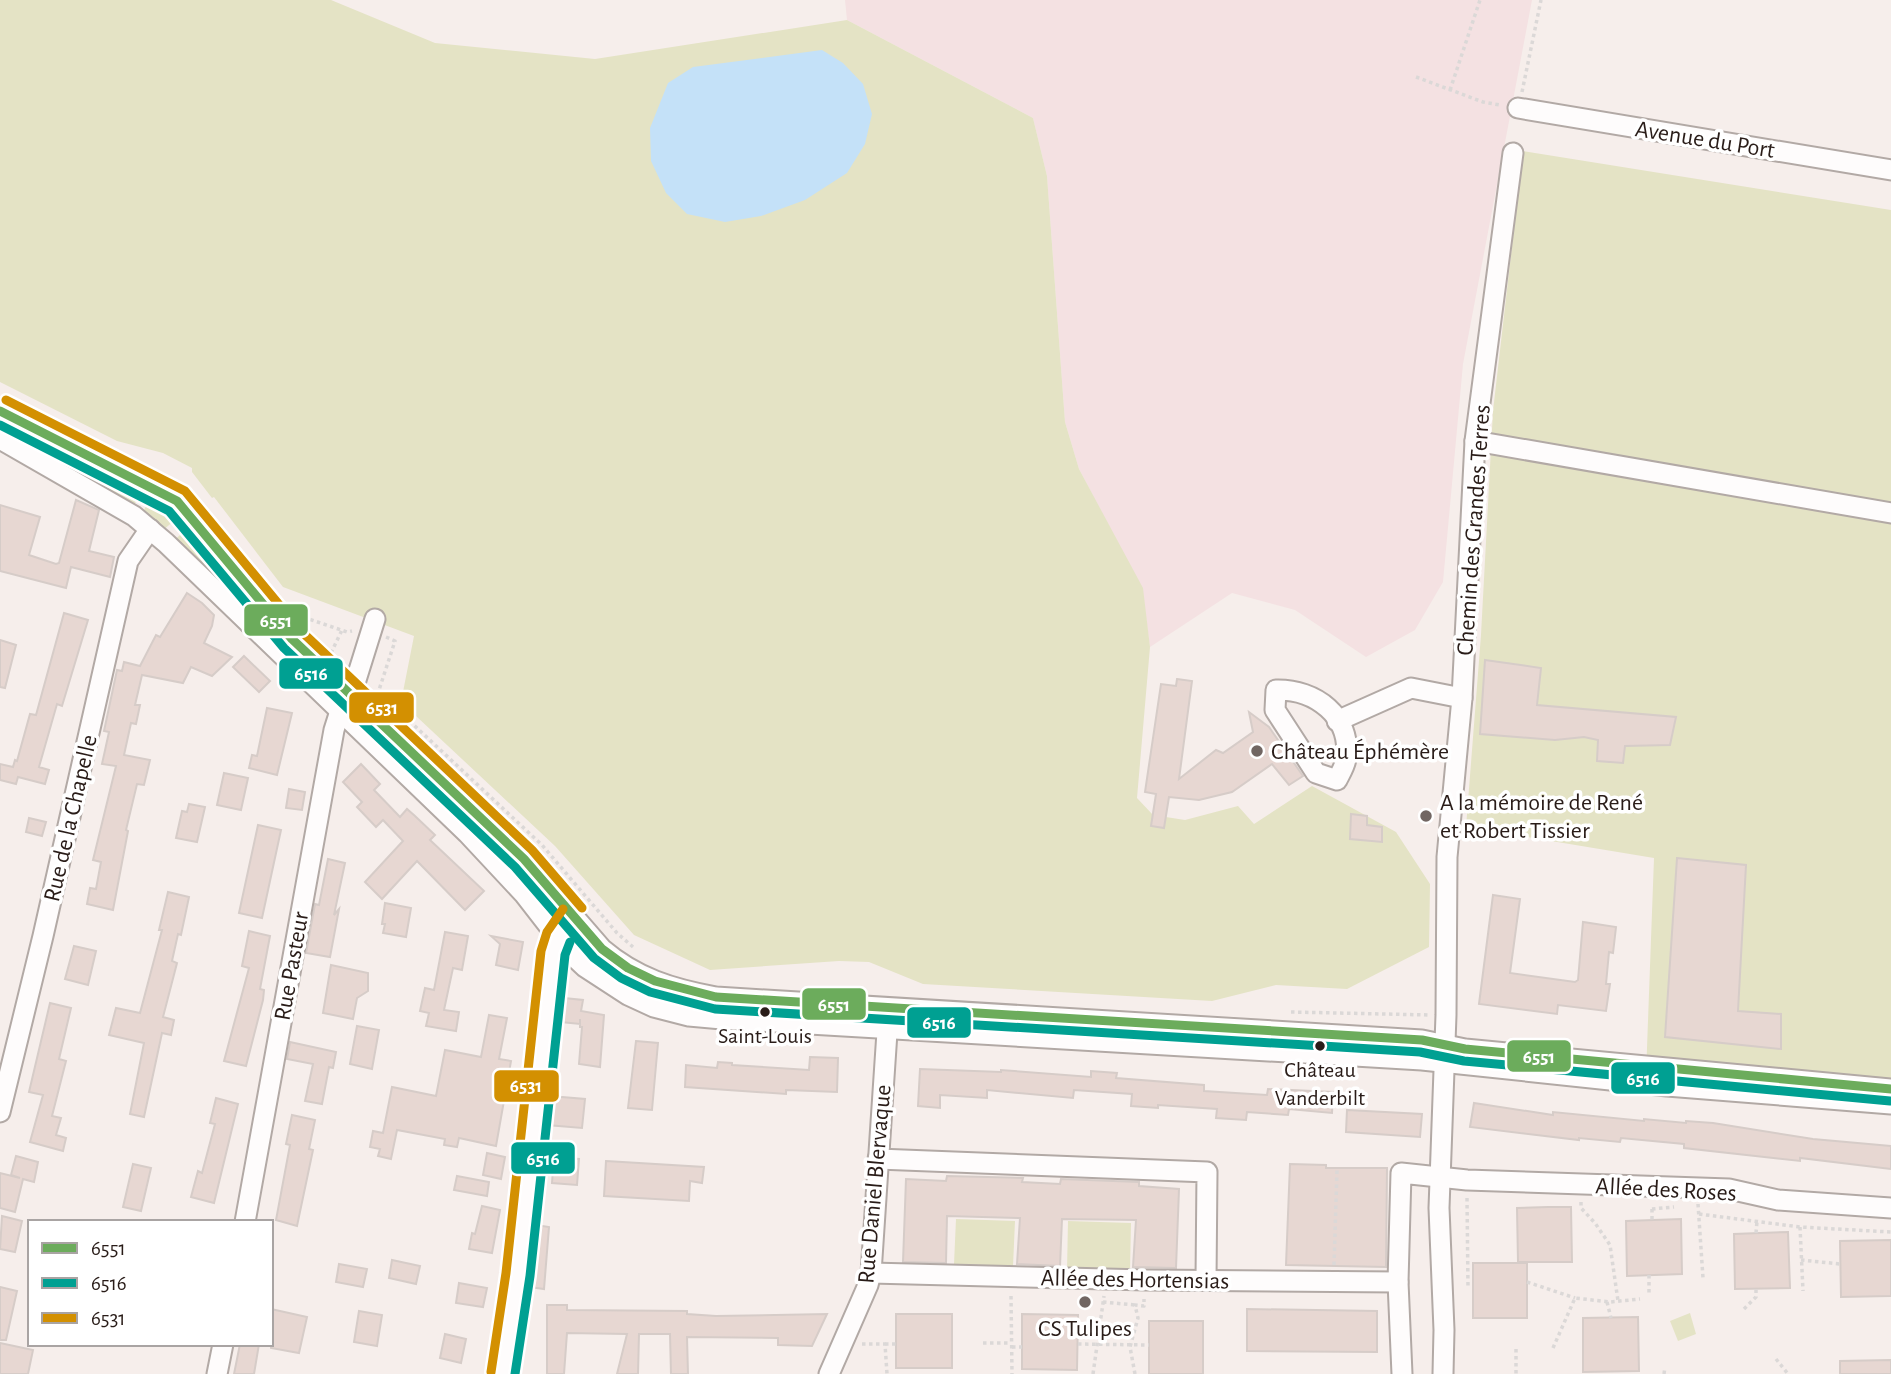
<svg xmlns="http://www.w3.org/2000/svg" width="1891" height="1374" font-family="'Alegreya Sans',sans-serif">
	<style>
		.industrial { fill: #f4e1e2 }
		.green { fill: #e4e3c5 }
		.water { fill: #c4e1f8 }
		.building { fill: #e7d7d2; stroke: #d6ccc8; stroke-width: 2 }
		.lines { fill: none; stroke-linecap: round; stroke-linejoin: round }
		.minor-casing { stroke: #b2a9a5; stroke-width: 23 }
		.path { stroke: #dbd8d7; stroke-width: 3.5; stroke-dasharray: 3.5 3.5; stroke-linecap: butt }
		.minor { stroke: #fefcfc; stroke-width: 19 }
		.bus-1-casing { stroke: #fff; stroke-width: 14 }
		.bus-2-casing { stroke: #fff; stroke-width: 14 }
		.bus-3-casing { stroke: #fff; stroke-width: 14 }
		.bus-1 { stroke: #6cac5c; stroke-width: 9 }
		.bus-2 { stroke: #00a092; stroke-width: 9 }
		.bus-3 { stroke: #d39001; stroke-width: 9 }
		.poi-dot { fill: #716662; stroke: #fff; stroke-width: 2.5 }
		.bus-dot { fill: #291c18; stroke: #fff; stroke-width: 2.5 }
		.labels { text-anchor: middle; stroke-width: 7; stroke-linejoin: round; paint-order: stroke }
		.bus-label { font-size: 22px; fill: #291c18; stroke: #fff }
		.street-label { font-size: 24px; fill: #291c18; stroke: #fff }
		.poi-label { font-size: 24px; fill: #291c18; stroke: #fff; text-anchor: start }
		.line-badge { stroke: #fff; stroke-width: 2.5 }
		.badge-label { font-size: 19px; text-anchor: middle; font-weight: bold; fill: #fff }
	</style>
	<rect width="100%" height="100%" fill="#f6eeeb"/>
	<path class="industrial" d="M845,0h687l-69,364 -20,218 -28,48 -49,27 -71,-47 -63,-17 -82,54 -8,-59 -63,-119 -14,-47 -18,-246 -14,-58 -186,-98z"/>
	<g class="green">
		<path d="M0,0h331l104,43 160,16 252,-39 186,98 14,58 18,246 14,47 64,119 7,59 -13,151 16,17 32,5 53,-14 16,18 58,-38 84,46 34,52 -1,63 -82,42 -71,-4 -64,16 -289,-17 -54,-22 -30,-1 -129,9 -76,-35 -79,-89 -154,-144 13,-66 -131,-49 -69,-90 -2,1 -20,-26v-4l-29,-15 -46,-12 -117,-59z"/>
		<path d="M1523,151l368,59v889l-245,-24 8,-217 -188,-31 15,-192 12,-224z"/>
		<path d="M0,417l142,71 -9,20 -133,-76z"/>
		<path d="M153,493l29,21 -20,17 -20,-17z"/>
		<path d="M192,525l116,147 -135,-131z"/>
		<path d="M373,725l162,153 -10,9 -157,-157z"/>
		<path d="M601,956l17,13 217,41v10l-170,-15 -72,-41z"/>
		<path d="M930,1015l204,13v10l-204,-13z"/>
		<path d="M956,1219l59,2 -2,45 -59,-2z"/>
		<path d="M1068,1221l63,2 -1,48 -63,-1z"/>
		<path d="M1690,1313l6,21 -18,7 -8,-20z"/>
	</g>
	<path class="water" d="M822,50l21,13 20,21 9,30 -7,30 -18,29 -42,27 -44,16 -36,6 -38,-8 -21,-21 -15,-32 -1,-33 18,-45 25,-16z"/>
	<g class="building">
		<path d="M76,500l23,10 -10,41 25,6 -4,20 -39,-10 -5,21 -66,-17v-66l40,12 -11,38 27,9 3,-1z"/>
		<path d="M187,593l15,10 12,12 -2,11 -8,17 28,14 -20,19 -21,-9 -8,16 -41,-8 -7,30h5l-4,19 -5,-1 -7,32 26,5 -6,25 -7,-1 -11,46 2,1 -15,79 -26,-6 3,-16 6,1 5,-27 -8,-2 23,-94 -14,-2 7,-32 -5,-1 13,-61 5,1 2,-9 16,4 16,-31 4,2z"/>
		<path d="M64,613l24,7 -26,86 -5,-2 -18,63 10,3 -4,14 -27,-7 -2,7 -16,-4v-16l13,3 2,-7 2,1 13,-47 6,1z"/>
		<path d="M0,640l16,5 -11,43 -5,-1z"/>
		<path d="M244,656l26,25 -11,11 -26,-25z"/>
		<path d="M1485,660l56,8 -4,37 139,12 -6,28 -45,1 -2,17 -26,-2 1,-21 -14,-3 -29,3 -75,-6z"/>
		<path d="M1177,679l15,2 -13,98 37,-29 7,3 30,-21 -4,-20 20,15 34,49 -14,9 -17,-21 -40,28 -33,8 -30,-3 -5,31 -13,-2 5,-32 -11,-2 16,-108 15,2z"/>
		<path d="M267,708l25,5 -15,62 -28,-7 3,-13 5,1z"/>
		<path d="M361,764l19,20 -6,6 26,27 7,-8 8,7 20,19 -5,5 54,51 -19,19 -48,-49 -35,38 -17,-17 38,-41 -20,-21 -7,7 -19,-20 5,-5 -19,-20z"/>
		<path d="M224,773l24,5 -7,32 -24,-5z"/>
		<path d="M289,789l16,3 -3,18 -16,-2z"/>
		<path d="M189,804l16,3 -8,35 -21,-4 6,-27 5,1z"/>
		<path d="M1351,814l16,2v9l15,2v15l-32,-3z"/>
		<path d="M29,818l17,4 -4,14 -16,-4z"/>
		<path d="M258,825l23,5 -19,88 -23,-5z"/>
		<path d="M1677,858l69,7 -8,146 43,3v35l-116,-12z"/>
		<path d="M328,859l17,4 -11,52 5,-6 -9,48 -24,-4 9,-49 4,1z"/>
		<path d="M168,892l21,5 -8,38 -3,-1 -6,27 5,2 -14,54 11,3 -3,15 -9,-2 -18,84 -14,-3 14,-71 -35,-8 7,-27 24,5 22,-83h-3z"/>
		<path d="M1493,895l27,4 -10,74 65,9 3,-2 5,-58 33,5 -3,26 -4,-1 -3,32h4l-4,27 -48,-6 -1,9 -78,-10z"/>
		<path d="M385,903l26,5 -5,29 -23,-4 2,-9h-3z"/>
		<path d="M249,931l21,5 -10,53 4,1 -1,10 -17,66 -22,-5 25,-93 -7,-2z"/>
		<path d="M445,932l23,4 -6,34 -9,-2 -9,42 15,2 -3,19 -30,-5 3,-13 -9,-2 5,-23 9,2z"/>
		<path d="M491,936l32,6 -5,28 -22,-5 4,-21z"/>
		<path d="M74,946l22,5 -8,34 -23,-6z"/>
		<path d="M331,965l37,8v18l-11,7 -4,21 -30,-6z"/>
		<path d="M564,998l19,2 -2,11 23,4 -4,52 -21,-3 3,-37h-2v-8v5l-19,-2z"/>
		<path d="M50,1003l21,5 -12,51 7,2 -14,55 9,2 -5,17 10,3 -3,13 -33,-9 13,-47 -14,-3z"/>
		<path d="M489,1015l18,3 -8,41 12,2 -15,85 -37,-8 -2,9 -13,-2 1,-6 -48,-9 -6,29 -13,-3 2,-7 -10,-2 3,-16 10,2 9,-46 44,9 9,-46 36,7z"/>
		<path d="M357,1026l22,4 -7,39 -22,-5z"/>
		<path d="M636,1041l22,2 -6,67 -24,-2z"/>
		<path d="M290,1042l46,10 -3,16 -4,-1 -7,37 -17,-3 8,-37 -26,-5z"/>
		<path d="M810,1057l28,1 -1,34 -51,-2v4l-101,-7 1,-22 31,3 1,-6 14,1v2l77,5z"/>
		<path d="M920,1069l81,3v-2l90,7v-6l26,2 -1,5 88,7v6l63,4 1,-6 65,3 -1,21 -43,-4 -1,6 -41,-3 -1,8 -30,-2 1,-9 -59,-4v3l-27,-2 1,-12 -58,-4 -1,8 -86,-8v8l-47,-3v13l-22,-2z"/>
		<path d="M550,1096l35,3 -3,29 -35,-3z"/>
		<path d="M216,1098l22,6 -24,99 -23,-6 7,-26 4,2 13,-49 -5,-1z"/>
		<path d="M1474,1103l79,12v-3l91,9v-2l42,4v-2l27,2 100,16 78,7v23l-91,-11v3l-116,-13v-4l-63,-6 -1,4 -41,-4v2l-109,-13z"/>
		<path d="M1347,1110l75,4 -2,23 -74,-5z"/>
		<path d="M292,1115l23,5 -6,29 4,1 -16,76 -21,-6 14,-75 -4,-1z"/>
		<path d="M487,1153l18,4 -4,22 -18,-4z"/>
		<path d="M16,1156l22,6 -4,20 -11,-3 -8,33 -15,-4v-35l20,5 -9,-3z"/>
		<path d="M554,1157l25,2 -2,26 -25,-2z"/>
		<path d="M606,1161l98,6 -2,16 -12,-2 -1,20 -85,-5z"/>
		<path d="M133,1164l18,4 -10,43 -18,-4z"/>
		<path d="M1290,1164l36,1v3h61l-1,99 -100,-2z"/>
		<path d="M457,1176l32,6 -2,14 -33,-6z"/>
		<path d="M947,1176l76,2 -1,4 38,2 1,-5 78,3v4l40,3 -3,79 -43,-1 3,-47 -74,-1 -2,47 -43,-2 3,-46 -73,-2 -1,47 -43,-1 3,-83 40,2z"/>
		<path d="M482,1206l18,4 -8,43 -23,-4 3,-16 3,1z"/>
		<path d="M1548,1207h23l1,55h-54l-1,-54z"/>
		<path d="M2,1216l20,5 -7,31 -15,-3z"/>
		<path d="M1681,1219l1,55 -55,2 -1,-55z"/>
		<path d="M536,1225l13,2 -5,62 -15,-2z"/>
		<path d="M1788,1232l2,56 -55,1 -1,-55z"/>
		<path d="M1891,1240v56l-50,1 -1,-56z"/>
		<path d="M392,1260l28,6 -4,18 -27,-6z"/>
		<rect x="1473" y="1263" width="54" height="55"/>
		<path d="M339,1264l28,5 -4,18 -27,-5z"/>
		<path d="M459,1283l28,5 -4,19 -27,-4z"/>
		<path d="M0,1287l17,4 -11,49h-6z"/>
		<path d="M547,1305h20v5l120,1v3l29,2 111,-2 -15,32 -34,-1v-7l-91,-1 1,37h-17l-1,-40h-31l-1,40h-21l10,-40 -60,-1 -3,41h-17z"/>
		<path d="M271,1309l36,8 -8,36 -28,-5z"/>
		<path d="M1247,1309l130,2v41l-130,-1z"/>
		<path d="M359,1311l23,4 -5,31 -23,-4z"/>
		<rect x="896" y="1314" width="56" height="54"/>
		<path d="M1022,1314l56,1 -1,55 -55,-1z"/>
		<path d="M1638,1317l1,54 -56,1v-54z"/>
		<rect x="1149" y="1321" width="54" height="53"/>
		<path d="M445,1334l21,5 -5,24 -21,-5z"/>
		<path d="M0,1343l33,7 -5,24h-28z"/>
		<path d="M240,1344h19l-5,30h-20z"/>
		<path d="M1891,1360v14h-51v-13z"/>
	</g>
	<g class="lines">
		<g class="minor-casing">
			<g id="minor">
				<path d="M1518,108l373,62"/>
				<path d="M0,411l177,90 115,138 232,220 78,90c34,29 70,40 114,48l706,43 43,9 426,40"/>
				<path d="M0,439l134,77 32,27 302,291 56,60 45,58 16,15 43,28 26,12 35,9 33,3 700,41 245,26 224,18"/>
				<path d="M1475,441l416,72"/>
				<path d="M1276,690c39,-1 76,26 70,69 -1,7 -6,15 -9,21l-21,-7 -41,-63z"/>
				<path d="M1337,721l74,-33 51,10"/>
				<path d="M0,1112l43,-176 85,-375 22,-32"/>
				<path d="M878,1159l329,13 -1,108"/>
				<path d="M245,1222l89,-492 6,-19 11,-15 24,-77"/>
				<path d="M871,1273l275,7 252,2"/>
				<path d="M217,1374l6,-30"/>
				<path d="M503,1374l15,-99 35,-323 11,-23"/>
				<path d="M829,1374l39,-89 3,-12 17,-256"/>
				<path d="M1402,1374l-4,-92 3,-109 66,7 262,9 49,11 113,8"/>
				<path d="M1443,1374l1,-44 -5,-122 7,-193 1,-158 15,-159 13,-257 38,-288"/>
			</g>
		</g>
		<g class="path">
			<path d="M1416,77l67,25 17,3"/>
			<path d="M1450,90l30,-90"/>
			<path d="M1522,92l19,-92"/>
			<path d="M297,615l50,17 5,-1"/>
			<path d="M386,637l9,4 -16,49 7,9 156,146 75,88 16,14"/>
			<path d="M331,653l11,-23"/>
			<path d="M1291,1012l139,3"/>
			<path d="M1467,1198l1,89"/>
			<path d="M1581,1202v6l14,15 15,22 8,56"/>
			<path d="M1698,1204l5,74"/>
			<path d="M1652,1209l22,-2"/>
			<path d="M1652,1209v11"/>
			<path d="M1699,1214l101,13 91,5"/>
			<path d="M1800,1227l3,64"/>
			<path d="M1756,1233l1,-12"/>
			<path d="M1801,1260l39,4"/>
			<path d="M1334,1265l3,-95"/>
			<path d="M1649,1275v21"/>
			<path d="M1527,1282l48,16"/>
			<path d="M1011,1296l1,78"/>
			<path d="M1103,1302l32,3"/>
			<path d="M1607,1302l4,16"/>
			<path d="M1744,1309l12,-12v-8"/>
			<path d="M983,1343h28"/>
			<path d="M862,1344h23l2,30"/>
			<path d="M885,1344h11"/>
			<path d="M1078,1344l71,1"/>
			<path d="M1012,1347h10"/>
			<path d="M1553,1348l22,-50 35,4 30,-3"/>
			<path d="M1516,1349v25"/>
			<path d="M1776,1359l12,15"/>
			<path d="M1093,1374l11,-78"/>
			<path d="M1135,1374l-5,-27 8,-29 -3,-13 9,1v-7"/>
			<path d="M1664,1374l1,-7"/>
		</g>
		<use href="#minor" class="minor"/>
		<g class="bus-1-casing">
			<path id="bus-1" d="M0,411l177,90 115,138 232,220 78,90 26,19 27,13 61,16 706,43 43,9 426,40"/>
		</g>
		<g class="bus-2-casing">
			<g id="bus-2">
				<path d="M0,425l169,86 115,137 231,219 79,91 27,20 29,14 65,17 705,43 44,9 426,40"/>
				<path d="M515,1374l15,-98 35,-321 5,-13"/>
			</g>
		</g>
		<g class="bus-3-casing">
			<g id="bus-3">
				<path d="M6,400l179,91 116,140 231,219 50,58"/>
				<path d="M491,1372l15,-99 35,-322 6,-19 16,-23"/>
			</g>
		</g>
		<use href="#bus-1" class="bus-1"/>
		<use href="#bus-2" class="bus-2"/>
		<use href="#bus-3" class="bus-3"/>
	</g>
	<g class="poi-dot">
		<circle cx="1257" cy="751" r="7"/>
		<circle cx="1426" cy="816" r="7"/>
		<circle cx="1085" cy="1302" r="7"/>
	</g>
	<g class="bus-dot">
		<circle cx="765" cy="1012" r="6"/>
		<circle cx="1320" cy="1046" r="6"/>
	</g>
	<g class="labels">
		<g class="bus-label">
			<text x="765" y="1043">Saint-Louis</text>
			<text x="1320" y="1077">Château<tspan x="1320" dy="28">Vanderbilt</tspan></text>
		</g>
		<g class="street-label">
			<text transform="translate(1705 139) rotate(9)" y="8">Avenue du Port</text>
			<text transform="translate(1473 530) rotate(-86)" y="8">Chemin des Grandes Terres</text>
			<text transform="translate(70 818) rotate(-77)" y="8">Rue de la Chapelle</text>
			<text transform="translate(291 966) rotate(-80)" y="8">Rue Pasteur</text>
			<text transform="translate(874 1184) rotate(-85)" y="8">Rue Daniel Blervaque</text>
			<text transform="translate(1666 1189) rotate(3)" y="8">Allée des Roses</text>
			<text transform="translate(1135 1279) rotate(1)" y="8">Allée des Hortensias</text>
		</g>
		<g class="poi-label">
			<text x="1271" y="759">Château Éphémère</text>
			<text x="1440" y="810">A la mémoire de René<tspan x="1440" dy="28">et Robert Tissier</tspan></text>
			<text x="1085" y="1336" text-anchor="middle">CS Tulipes</text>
		</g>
	</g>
	<g class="line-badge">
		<rect x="243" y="603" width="66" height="34" rx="7" fill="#6cac5c"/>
		<rect x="278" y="657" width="66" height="33" rx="7" fill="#00a092"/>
		<rect x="348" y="691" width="67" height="33" rx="7" fill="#d39001"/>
		<rect x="801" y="987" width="66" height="34" rx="7" fill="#6cac5c"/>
		<rect x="906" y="1006" width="66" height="33" rx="7" fill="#00a092"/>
		<rect x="1506" y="1039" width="66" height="34" rx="7" fill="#6cac5c"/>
		<rect x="1610" y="1061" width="66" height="34" rx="7" fill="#00a092"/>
		<rect x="493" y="1069" width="67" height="34" rx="7" fill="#d39001"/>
		<rect x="510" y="1141" width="66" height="34" rx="7" fill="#00a092"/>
	</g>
	<g class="badge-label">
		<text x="276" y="627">6551</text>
		<text x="311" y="680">6516</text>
		<text x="382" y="714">6531</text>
		<text x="834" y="1011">6551</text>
		<text x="939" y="1029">6516</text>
		<text x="1539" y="1063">6551</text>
		<text x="1643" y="1085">6516</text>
		<text x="526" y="1092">6531</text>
		<text x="543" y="1165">6516</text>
	</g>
	<rect x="28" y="1220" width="245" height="126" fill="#ffffff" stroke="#a9a4a3" stroke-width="2"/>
	<rect x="42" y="1243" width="35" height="10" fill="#6cac5c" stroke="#a9a4a3" stroke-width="2"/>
	<text x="91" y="1255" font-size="21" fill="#291c18">6551</text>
	<rect x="42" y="1278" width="35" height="10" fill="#00a092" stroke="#a9a4a3" stroke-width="2"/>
	<text x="91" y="1290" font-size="21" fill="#291c18">6516</text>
	<rect x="42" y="1313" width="35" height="10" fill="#d39001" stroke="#a9a4a3" stroke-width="2"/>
	<text x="91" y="1325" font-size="21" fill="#291c18">6531</text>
</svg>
